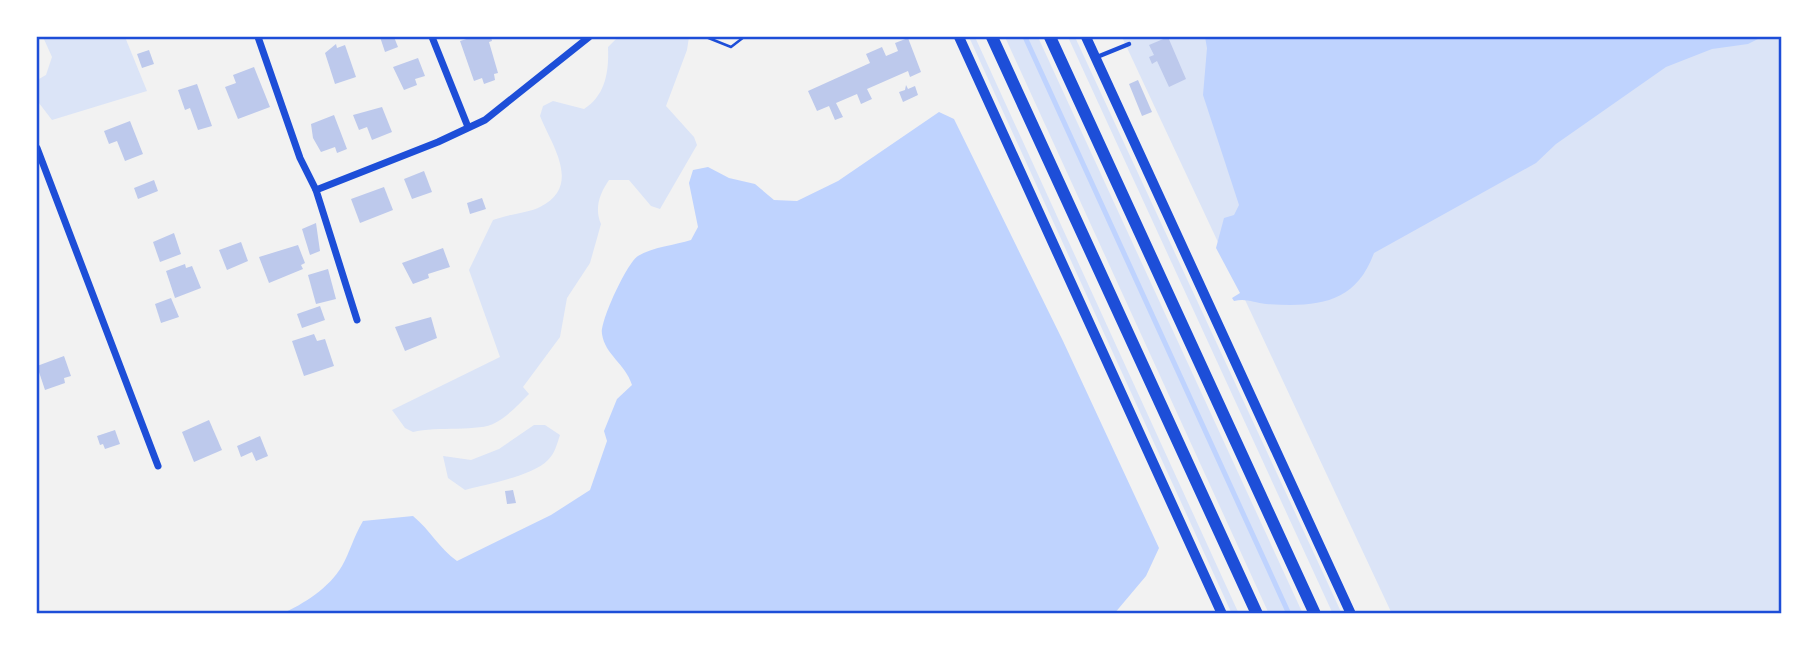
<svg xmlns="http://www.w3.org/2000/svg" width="1819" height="651" font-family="Quicksand,sans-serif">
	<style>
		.green { fill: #dbe4f7 }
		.water { fill: #bfd3fe }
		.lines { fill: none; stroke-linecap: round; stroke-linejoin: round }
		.stream { stroke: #bfd3fe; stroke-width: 5 }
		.building { fill: #bdc9ec }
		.path { stroke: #1d4ed8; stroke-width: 2.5 }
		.service { stroke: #1d4ed8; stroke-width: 4.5 }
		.minor { stroke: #1d4ed8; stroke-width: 7 }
		.tertiary { stroke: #1d4ed8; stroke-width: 10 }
		.secondary { stroke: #1d4ed8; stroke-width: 12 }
		.neatline { fill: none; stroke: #1d4ed8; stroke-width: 2.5 }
	</style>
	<rect width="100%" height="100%" fill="#f2f2f2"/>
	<g class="green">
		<path d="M43,37h82l22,54 -95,29 -13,-17v-24l7,-4 6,-18z"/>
		<path d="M618,37h71l-2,13 -21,56 28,31 3,8 -37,64 -9,-3 -22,-26h-20c-9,13 -15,28 -8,44l-11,39 -23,35 -7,39 -37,50 6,7c-11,11 -21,22 -34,29 -15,9 -58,3 -82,9l-8,-4 -13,-18 108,-53 -31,-87 24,-50c15,-6 36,-7 47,-13 43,-21 11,-63 0,-91l3,-10 10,-5 31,8c22,-14 25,-38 24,-62z"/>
		<path d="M969,37h6l264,577h-7z"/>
		<path d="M1005,37h33l265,577h-34z"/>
		<path d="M1068,37h7l267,577 -10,-2z"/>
		<path d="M1122,37h660v577h-390z"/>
		<path d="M534,425h11l15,10c-3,9 -5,18 -12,25 -15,16 -61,24 -83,30l-17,-12 -5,-22 28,4 28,-11z"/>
	</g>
	<g class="water">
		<path d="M1205,37h557l-14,7 -36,5 -46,18 -110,77 -20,19 -162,90c-19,52 -58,54 -108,51 -12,-1 -19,-6 -32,-3l-2,-3 8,-5 -24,-45 8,-30 10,-3 5,-10 -36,-110 4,-47z"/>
		<path d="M939,112l15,7 109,222 96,207 -13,28 -32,38h-833c23,-10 48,-26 61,-48 8,-14 11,-28 21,-45l50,-5c17,14 26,32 44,45l94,-46 39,-25 17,-49 -3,-10 13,-32 15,-14c-7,-22 -27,-30 -30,-51 -2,-13 25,-71 36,-78 14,-9 38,-11 53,-16l7,-13 -9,-44 4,-13 15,-3 21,11 26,6 19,16 23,1 41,-20z"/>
	</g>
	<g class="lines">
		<path class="stream" d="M1025,37l264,577"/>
	</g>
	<g class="building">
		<path d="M380,37h14l4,10 -13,5z"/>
		<path d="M473,37h18l1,4 -3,1 9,31 -4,1 1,6 -11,4 -2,-6 -8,3 -14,-40z"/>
		<path d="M1168,37l18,42 -17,8 -12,-26 -5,3 -3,-7 5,-2 -5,-10z"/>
		<path d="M908,38l13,34 -11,5 -2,-6 -41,18 5,10 -11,5 -4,-10 -21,9 7,14 -8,3 -6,-14 -12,5 -9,-20 62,-28 -4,-9 16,-7 4,9 12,-5 -3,-8z"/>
		<path d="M336,44l1,4 8,-3 11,32 -21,7 -10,-31z"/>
		<path d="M149,50l5,14 -12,4 -5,-14z"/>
		<path d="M418,58l7,18 -10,3 2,6 -13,5 -11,-23z"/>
		<path d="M254,67l16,40 -32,12 -13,-32 11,-4 -3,-8z"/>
		<path d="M1138,80l14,32 -10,4 -13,-32z"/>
		<path d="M197,84l15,42 -14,4 -8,-22 -5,2 -7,-20z"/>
		<path d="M906,85l2,4 7,-3 3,9 -15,7 -4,-10 6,-2z"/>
		<path d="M382,107l10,25 -20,8 -5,-13 -8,3 -6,-15z"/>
		<path d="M334,115l13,34 -10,4 -2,-6 -14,5 -8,-14 -2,-14z"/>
		<path d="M130,121l13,33 -18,7 -8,-20 -8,3 -5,-13z"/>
		<path d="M424,171l8,21 -20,7 -8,-20z"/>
		<path d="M154,180l4,11 -20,8 -4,-11z"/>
		<path d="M384,187l9,23 -33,13 -9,-24z"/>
		<path d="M482,198l4,11 -16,5 -3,-11z"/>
		<path d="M316,223l4,28 -10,4 -8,-26z"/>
		<path d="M174,233l7,21 -21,8 -7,-20z"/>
		<path d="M241,242l7,19 -21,9 -8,-20z"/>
		<path d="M298,245l7,18 -4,2 2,4 -34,14 -10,-26z"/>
		<path d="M443,248l7,19 -22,7 1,4 -16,6 -11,-21z"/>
		<path d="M185,264l1,4 6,-2 9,22 -26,10 -9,-27z"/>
		<path d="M328,269l8,30 -20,5 -8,-29z"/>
		<path d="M171,298l8,19 -18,6 -6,-19z"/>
		<path d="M320,306l5,14 -23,8 -5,-14z"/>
		<path d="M431,317l6,21 -32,13 -10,-24z"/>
		<path d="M314,334l3,7 8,-2 9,27 -30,10 -12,-35z"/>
		<path d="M64,356l7,20 -7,2 1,5 -20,7 -8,-24z"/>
		<path d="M209,420l13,30 -28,12 -12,-30z"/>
		<path d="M115,430l5,14 -15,5 -2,-5 -3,1 -3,-9z"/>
		<path d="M260,436l8,20 -12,5 -4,-9 -11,5 -4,-11z"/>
		<path d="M513,490l3,13 -9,1 -2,-13z"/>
	</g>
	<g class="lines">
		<path class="path" d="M706,37l25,10 13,-10"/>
		<path class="service" d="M1097,57l32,-13"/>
		<g class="minor">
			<path d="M258,37l42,121 16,32"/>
			<path d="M432,37l36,90"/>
			<path d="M37,148l121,318"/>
			<path d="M357,320l-41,-130 122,-48 47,-22 104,-83"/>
		</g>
		<g class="tertiary">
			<path d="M959,37l263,577"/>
			<path d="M1086,37l265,577"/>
		</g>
		<g class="secondary">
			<path d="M992,37l265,577"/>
			<path d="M1050,37l265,577"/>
		</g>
	</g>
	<rect width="1819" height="651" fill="none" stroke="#ffffff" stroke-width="77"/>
	<rect x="38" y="38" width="1742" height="574" class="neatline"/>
</svg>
